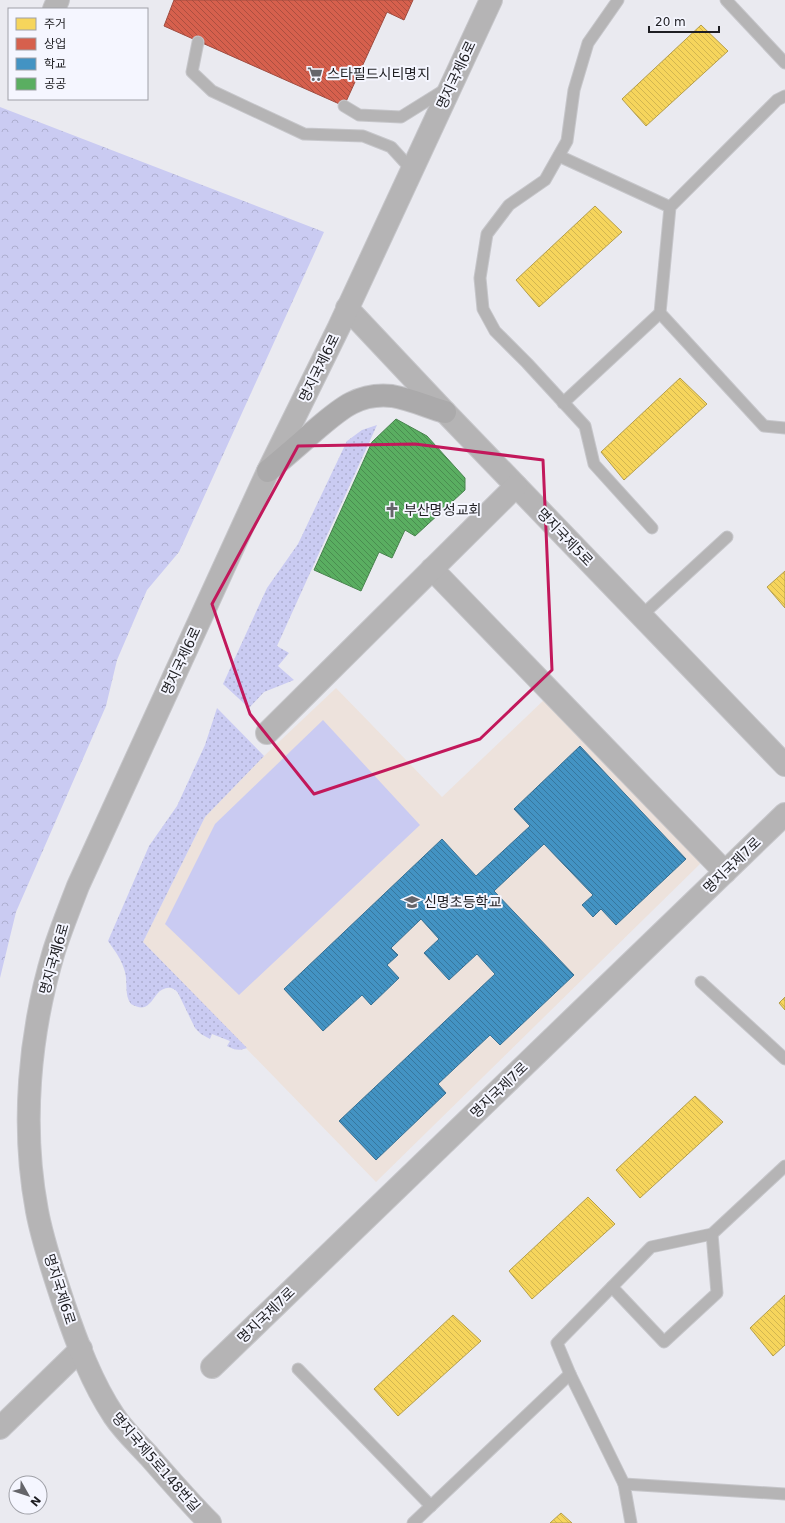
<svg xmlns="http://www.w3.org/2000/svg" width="785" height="1523" font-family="'DejaVu Sans','Noto Sans KR',sans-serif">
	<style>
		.education { fill: #ede2dc }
		.grass { fill: url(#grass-dots) }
		.forest { fill: url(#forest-crowns) }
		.garden { fill: #cacbf2 }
		.homes { fill: url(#homes-back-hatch); stroke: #b59e4b }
		.shops { fill: url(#shops-back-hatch); stroke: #9f4c40 }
		.schools { fill: url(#schools-back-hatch); stroke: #387093 }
		.public { fill: url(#public-back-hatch); stroke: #48834e }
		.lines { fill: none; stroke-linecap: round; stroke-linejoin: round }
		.service-casing { stroke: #c6c6ca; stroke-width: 13 }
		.minor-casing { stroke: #c6c6ca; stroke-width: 24 }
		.tertiary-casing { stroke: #c6c6ca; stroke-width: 24 }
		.secondary-casing { stroke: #c6c6ca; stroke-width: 24 }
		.service { stroke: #b5b4b5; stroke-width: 11 }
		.minor { stroke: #b5b4b5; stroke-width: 22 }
		.tertiary { stroke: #b5b4b5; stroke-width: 22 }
		.secondary { stroke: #abaaab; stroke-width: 22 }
		.marked { fill: none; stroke: #c2185b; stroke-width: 3; stroke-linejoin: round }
		.labels { text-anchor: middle; stroke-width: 4; stroke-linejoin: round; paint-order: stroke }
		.poi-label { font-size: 14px; fill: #1e1e22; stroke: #f5f6ff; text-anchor: start }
		.street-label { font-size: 14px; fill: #1e1e22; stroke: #f5f6ff }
	</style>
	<defs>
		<pattern id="grass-dots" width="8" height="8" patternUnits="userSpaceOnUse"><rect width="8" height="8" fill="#cacbf2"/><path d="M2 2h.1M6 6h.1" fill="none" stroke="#adaecf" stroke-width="1.8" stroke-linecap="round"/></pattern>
		<pattern id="forest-crowns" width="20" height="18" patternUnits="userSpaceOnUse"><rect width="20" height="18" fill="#cacbf2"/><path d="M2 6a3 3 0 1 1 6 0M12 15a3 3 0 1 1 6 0" fill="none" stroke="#adaecf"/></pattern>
		<pattern id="homes-back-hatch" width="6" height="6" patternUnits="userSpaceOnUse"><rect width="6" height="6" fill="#f6d55c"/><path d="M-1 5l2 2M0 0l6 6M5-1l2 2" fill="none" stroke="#d2b650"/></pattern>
		<pattern id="shops-back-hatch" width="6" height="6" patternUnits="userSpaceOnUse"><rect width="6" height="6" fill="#d6604d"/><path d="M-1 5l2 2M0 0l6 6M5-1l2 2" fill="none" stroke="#ad4f40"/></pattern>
		<pattern id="schools-back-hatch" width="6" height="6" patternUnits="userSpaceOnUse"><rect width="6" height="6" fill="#4393c3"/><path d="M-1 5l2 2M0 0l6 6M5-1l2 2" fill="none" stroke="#37779e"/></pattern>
		<pattern id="public-back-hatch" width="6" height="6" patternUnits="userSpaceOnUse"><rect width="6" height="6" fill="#5aae61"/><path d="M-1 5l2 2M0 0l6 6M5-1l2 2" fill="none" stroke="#4a8d50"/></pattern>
	</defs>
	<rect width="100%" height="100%" fill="#eaeaf0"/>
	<path class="education" d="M336,688l106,109 105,-100 155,165 -326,320 -233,-240 62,-125 59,-61z"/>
	<g class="grass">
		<path d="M377,425l-100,221 12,7 -11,13 16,14 -30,12 -15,16 -26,-24 44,-96 31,-44 49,-103 15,-11z"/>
		<path d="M217,708l47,48 -59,61 -62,125 104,106c-8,3 -13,2 -20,-2l3,-5 -18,-7 -2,5 -9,-5 -6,-6 -17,-35c-6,-8 -15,-6 -21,1 -8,11 -12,18 -26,10 -7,-9 -3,-21 -6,-32 -3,-12 -10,-21 -17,-31l41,-95 28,-40 28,-61z"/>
	</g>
	<path class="forest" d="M0,107l324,125 -145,320 -32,38 -30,70 -11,46 -90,206 -16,66z"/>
	<path class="garden" d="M323,720l97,105 -181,170 -74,-71 50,-100z"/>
	<g class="homes">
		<path d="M701,25l27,26 -82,75 -24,-27z"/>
		<path d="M595,206l27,26 -83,75 -23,-27z"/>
		<path d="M680,378l27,26 -83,76 -23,-28z"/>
		<path d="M785,571v37l-18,-21z"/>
		<path d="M785,997v13l-6,-7z"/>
		<path d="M695,1096l28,26 -83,76 -24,-28z"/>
		<path d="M588,1197l27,27 -83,75 -23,-28z"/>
		<path d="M785,1295v50l-12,11 -23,-28z"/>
		<path d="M453,1315l28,26 -83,75 -24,-27z"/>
		<path d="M561,1513l11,10h-22z"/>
	</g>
	<path class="shops" d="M174,0h239l-9,20 -17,-8 -43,94 -180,-80z"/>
	<path class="schools" d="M580,746l106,113 -70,66 -15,-16 -8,8 -11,-12 11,-10 -49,-51 -50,47 80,84 -74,70 -10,-10 -52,49 8,9 -70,67 -37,-39 156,-147 -18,-20 -28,26 -25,-27 15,-14 -18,-20 -30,29 7,7 -11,10 12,13 -28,27 -9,-10 -39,36 -39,-42 158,-150 34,37 54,-50 -16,-17z"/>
	<path class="public" d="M396,419l31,17 38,42v12l-50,46 -10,-6 -13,28 -13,-6 -18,39 -47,-21 58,-128z"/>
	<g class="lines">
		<g class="service-casing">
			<g id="service">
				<path d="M618,0l-30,43 -14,47 -7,51 -22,39 -36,25 -22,29 -7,44 3,31 12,22 32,32 58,63 9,38 58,64"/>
				<path d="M726,0l59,63"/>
				<path d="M198,42l-6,30 20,19 92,43 59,2 28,11 21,23"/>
				<path d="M785,96l-8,4 -107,107 -10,106 104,113 21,2"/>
				<path d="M344,106l15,9 42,2 45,-28"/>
				<path d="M559,156l111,51"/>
				<path d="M563,403l97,-90"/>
				<path d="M641,616l86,-79"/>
				<path d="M701,982l84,77"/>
				<path d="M785,1166l-73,68 -61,13 -94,96 13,31 54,110 161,10"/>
				<path d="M612,1287l52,55 53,-49 -5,-59"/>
				<path d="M298,1369l133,137"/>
				<path d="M624,1484l7,39"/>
				<path d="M413,1523l157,-149"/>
			</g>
		</g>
		<g class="minor-casing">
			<g id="minor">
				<path d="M54,9l4,-9"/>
				<path d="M347,308l98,104 340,353"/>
				<path d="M432,569l293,303"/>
				<path d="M267,733l249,-247"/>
				<path d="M212,1367l573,-553"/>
				<path d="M0,1428l81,-79"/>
			</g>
		</g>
		<g class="tertiary-casing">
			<path id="tertiary" d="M210,1523c-21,-21 -41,-44 -61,-67 -12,-13 -25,-25 -35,-40 -22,-33 -37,-73 -50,-111 -10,-31 -21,-62 -27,-94 -16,-85 -8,-177 17,-260 7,-22 16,-44 24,-65l190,-415 71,-144 152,-327"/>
		</g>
		<g class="secondary-casing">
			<path id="secondary" d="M268,471c15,-13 30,-25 44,-38 25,-21 44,-41 80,-37 18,3 36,11 53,16"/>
		</g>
		<use href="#service" class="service"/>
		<use href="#minor" class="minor"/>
		<use href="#tertiary" class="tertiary"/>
		<use href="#secondary" class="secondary"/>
	</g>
	<path class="marked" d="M415,444l128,16 9,210 -72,69 -166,55 -64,-80 -38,-110 86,-158z"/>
	<defs>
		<g id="supermarket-bare" transform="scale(1.2)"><path d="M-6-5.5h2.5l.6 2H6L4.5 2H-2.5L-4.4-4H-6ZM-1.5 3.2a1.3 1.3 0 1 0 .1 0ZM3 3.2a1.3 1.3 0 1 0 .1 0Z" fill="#65656a" stroke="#f5f6ff" stroke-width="2.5" paint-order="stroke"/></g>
		<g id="church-bare" transform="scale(1.2)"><path d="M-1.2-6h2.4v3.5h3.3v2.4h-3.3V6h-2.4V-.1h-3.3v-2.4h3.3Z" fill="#65656a" stroke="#f5f6ff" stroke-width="2.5" paint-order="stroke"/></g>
		<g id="school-bare" transform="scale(1.2)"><path d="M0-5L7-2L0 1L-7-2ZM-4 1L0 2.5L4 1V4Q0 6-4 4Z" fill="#65656a" stroke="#f5f6ff" stroke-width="2.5" paint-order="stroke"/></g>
	</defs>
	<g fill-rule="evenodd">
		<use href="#supermarket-bare" x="315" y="74"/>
		<use href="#church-bare" x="392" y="510"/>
		<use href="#school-bare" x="412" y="902"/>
	</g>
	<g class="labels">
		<g class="poi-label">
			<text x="327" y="79">스타필드시티명지</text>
			<text x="404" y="515">부산명성교회</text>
			<text x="424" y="907">신명초등학교</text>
		</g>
		<g class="street-label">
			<text transform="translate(456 75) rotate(-65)" y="5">명지국제6로</text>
			<text transform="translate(319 368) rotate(-64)" y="5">명지국제6로</text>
			<text transform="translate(565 537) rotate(46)" y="5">명지국제5로</text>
			<text transform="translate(181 661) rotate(-65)" y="5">명지국제6로</text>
			<text transform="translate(732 865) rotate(-44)" y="5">명지국제7로</text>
			<text transform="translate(54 959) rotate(-74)" y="5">명지국제6로</text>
			<text transform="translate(499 1090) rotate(-44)" y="5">명지국제7로</text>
			<text transform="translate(60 1289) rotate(72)" y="5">명지국제6로</text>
			<text transform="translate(266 1315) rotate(-44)" y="5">명지국제7로</text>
			<text transform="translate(156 1462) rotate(49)" y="5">명지국제5로148번길</text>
		</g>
	</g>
	<rect x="8" y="8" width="140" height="92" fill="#f5f6ff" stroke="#9fa0a7"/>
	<rect x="16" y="18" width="20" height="12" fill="#f6d55c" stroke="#9fa0a7"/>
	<text x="44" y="28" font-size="12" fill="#1e1e22">주거</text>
	<rect x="16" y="38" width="20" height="12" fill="#d6604d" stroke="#9fa0a7"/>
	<text x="44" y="48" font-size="12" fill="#1e1e22">상업</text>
	<rect x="16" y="58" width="20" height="12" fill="#4393c3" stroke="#9fa0a7"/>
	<text x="44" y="68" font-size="12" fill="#1e1e22">학교</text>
	<rect x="16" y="78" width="20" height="12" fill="#5aae61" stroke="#9fa0a7"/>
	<text x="44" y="88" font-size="12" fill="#1e1e22">공공</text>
	<g transform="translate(28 1495) rotate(129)"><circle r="19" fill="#f5f6ff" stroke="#9fa0a7"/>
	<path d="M0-3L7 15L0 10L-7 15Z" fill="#65656a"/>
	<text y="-6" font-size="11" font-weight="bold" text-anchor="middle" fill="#1e1e22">N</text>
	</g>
	<path d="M649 26v6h70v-6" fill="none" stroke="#1e1e22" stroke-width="2"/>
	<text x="655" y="26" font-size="12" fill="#1e1e22" stroke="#f5f6ff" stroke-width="3" paint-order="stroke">20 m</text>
</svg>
